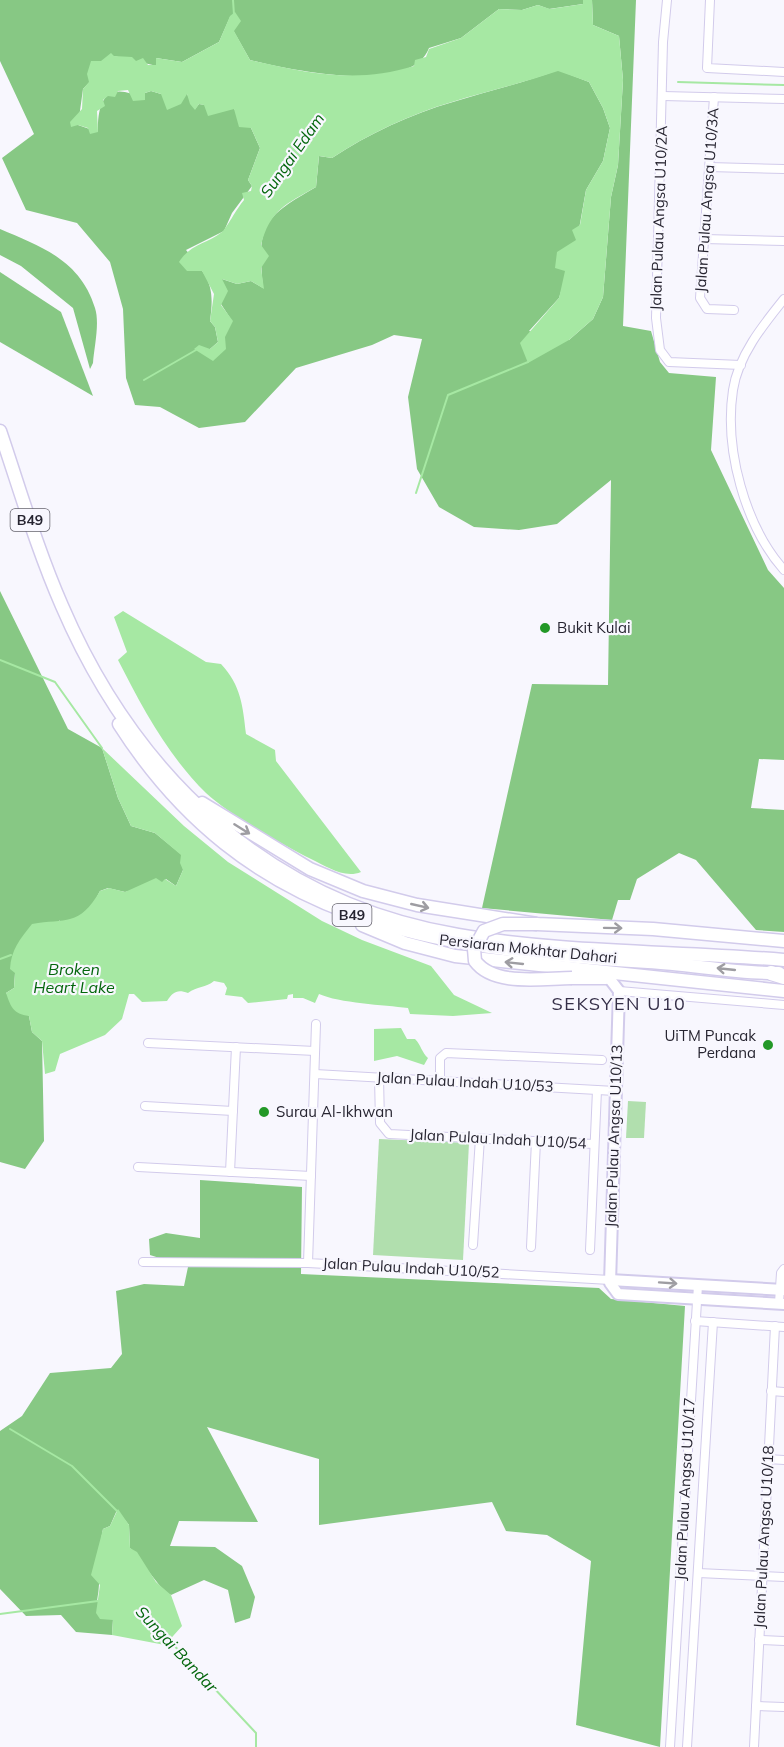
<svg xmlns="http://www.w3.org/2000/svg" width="784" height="1747" font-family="Mulish,sans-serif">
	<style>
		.green { fill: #b1dfae }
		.forest { fill: #87c884 }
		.water { fill: #a6e8a3 }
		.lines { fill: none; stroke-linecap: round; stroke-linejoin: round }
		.stream { stroke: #a6e8a3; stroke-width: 2 }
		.street-casing { stroke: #d2cbeb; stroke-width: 10 }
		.secondary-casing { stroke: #d2cbeb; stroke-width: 14 }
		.primary-casing { stroke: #d2cbeb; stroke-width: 15 }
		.highway-casing { stroke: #d2cbeb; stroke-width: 16 }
		.street { stroke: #fff; stroke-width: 8 }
		.secondary { stroke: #fff; stroke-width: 10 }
		.primary { stroke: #fff; stroke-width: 12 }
		.highway { stroke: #fff; stroke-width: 14 }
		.primary-bridge-casing { stroke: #d2cbeb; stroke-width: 15; stroke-linecap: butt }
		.primary-bridge { stroke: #fff; stroke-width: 12 }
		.oneway { stroke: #9e9da2 }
		.poi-dot { fill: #239827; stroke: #f8f7fe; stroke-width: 2 }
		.labels { text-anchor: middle; stroke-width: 4.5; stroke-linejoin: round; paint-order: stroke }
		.shield { fill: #f8f7fe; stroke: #66646e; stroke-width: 1.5 }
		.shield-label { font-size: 14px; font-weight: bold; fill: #272531 }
		.street-label { font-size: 15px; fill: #272531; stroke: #f8f7fe }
		.poi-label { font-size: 15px; fill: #272531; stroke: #f8f7fe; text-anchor: start }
		.water-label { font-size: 16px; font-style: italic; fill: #03660c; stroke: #f8f7fe }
		.quarter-label { font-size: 18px; letter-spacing: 1.5px; fill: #352f48; stroke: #f8f7fe }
	</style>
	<rect width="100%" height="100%" fill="#f8f7fe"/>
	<g class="green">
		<path d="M628,1101l18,1 -2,36h-18z"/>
		<path d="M379,1139l90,4 -6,117 -90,-5z"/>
	</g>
	<g class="forest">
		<path d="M0,0h583v4l-34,5 -11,-4 -16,5 -23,-1 -38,29 -32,10c-18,49 -141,21 -179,12l-17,-30 -3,-13 -11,25 -37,20 -26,-4 1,8 -43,-10 -31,33 -5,36 20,7c-1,-37 13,-51 47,-32v-7l6,-2 10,3h26l8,15 4,-5 35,5 17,19 9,20 -12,32 4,6 -20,27 -8,18 -38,19c23,28 29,35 24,71l5,6 3,15 -8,7 3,11 19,-39 -11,-17 1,-25 15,5 14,-3 12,7c-6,-63 -1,-70 53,-101l3,-31 13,2c36,-24 79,-44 121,-56 35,-11 70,-19 105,-32l31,12 14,26 7,20 -7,33 -17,29 -9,50 -18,58 -30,33 40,9 24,-21 10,-22 8,-100 7,-32 5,-85 -4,-44 -26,-11 -1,-25h44l-13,326 28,5 9,31 9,11 47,4 -5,73 57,120 16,18v172l-25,-1 -8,49 33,2v122l-28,-2 -60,-70 -17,-7 -42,26 -7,21h-12l-6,20 -130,-12 50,-224 76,1 3,-205 -54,44 -38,6 -45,-3 -35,-20 -22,-38 -9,-72 14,-58 -28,-4 -22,10 -76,23 -51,54 -46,6 -39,-21 -25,-2 -9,-27 -3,-69 -13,-47 -33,-39 -51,-13 -24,-52 32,-24 -34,-73z"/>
		<path d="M0,229c42,18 80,31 95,79 5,15 -1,40 -2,55l-3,6 -17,-61 -52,-42 -21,-11z"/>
		<path d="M0,272l61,40 32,84 -93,-54z"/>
		<path d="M0,591l68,138 34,19 16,50 13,28 24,7 27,22 1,15 -7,16 -10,-7 -4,4 -37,9 -17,-4 -8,3 -9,17 -15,11 -17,4 1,-3 -45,53 -1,15 -8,5 23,23 3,16 10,9 2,100 -19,28 -25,-7z"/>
		<path d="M200,1180l102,7 -1,87 298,14 12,11 74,7 -25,441 -84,-22 15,-164 -44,-26 -41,-4 -14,-29 -173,23v-66l-112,-32 51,95 -79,-1 -9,25 45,1 27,19 13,31 -5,21 -15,5 -7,-33 -24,-10 -33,15 -7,-4 -34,-43 -1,-23 -12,-15 -7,16 -7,3c-6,26 -1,47 -6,72l16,18 -1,16 -36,-3 -15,-17 -35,1 -26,-27v-158l22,-15 28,-43 61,-5 11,-14 -6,-63 28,-7 40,2 4,-19 -38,-12 -1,-16 17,-6 34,5z"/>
	</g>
	<g class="water">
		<path d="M583,0h9l1,25 26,11 4,44 -5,85 -7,32 -8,100 -10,22 -24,21 -41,23 -8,-20 39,-45 6,-27 -10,-3 2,-16 19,-12 -4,-10 8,-5 6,-35 17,-29 7,-33 -7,-20 -14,-26 -31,-11c-35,12 -70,20 -106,31 -41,12 -84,32 -120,56l-13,-2 -3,31c-30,17 -46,23 -55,58l8,11 -8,12 3,21 -13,-8 -14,3 -15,-5 6,12 -7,14 12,16 -8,16 1,12 -13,12 -19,-12 5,-4 11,4 8,-7 -3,-15 -5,-6 4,-27 -12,-23h-15l-8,-9c11,-18 28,-18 43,-30 4,-3 15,-24 22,-32l-2,-7 9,-2 1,-5 -4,-6 12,-32 -9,-20 -12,-1 -5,-18 -26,7 -4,-11 -5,-1 -4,6 -5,-6 -3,-10 -6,10 -14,6 -6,-16 -10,-3 -6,2v7l-12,1 -5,-11 -10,1 -3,6 -7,-1 -5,4 2,6 -8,5 1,21 -8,2 -2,-6 -10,-3 -7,2 -1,-5 12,-13 1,-20 6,-7 -2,-8 4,-13h10l10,-8 3,3 18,1 4,4 7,-3 5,7h8v-7l26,4 37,-20 11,-26 5,-4 6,9 -7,10 16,29c58,13 106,24 164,6l1,-6 11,-3 3,-8 32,-11 38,-29 23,1 16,-5 12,4 33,-5z"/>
		<path d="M123,611l83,51 15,2c20,21 22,43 25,70l29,16 1,11 85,111c-17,7 -35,-6 -50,-13 -30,-15 -81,-44 -105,-66 -38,-37 -64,-86 -88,-133l9,-8 -13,-35z"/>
		<path d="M102,748l82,78 44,36 94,59 40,19 69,26 23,29 38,18 -39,3 -43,-2 -2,-6c-24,-3 -69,-5 -89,-14l-4,9 -12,-5h-10v-4l-5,1 -1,4 -39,4 -6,-6 -17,-2 2,-7 -3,-5 -10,-2c-8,7 -17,5 -26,12 -11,-4 -15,-1 -21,8l-25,1 -8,-8h-5l-7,25 -17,16 -45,19 -5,17 -10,3 -3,-33 -10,-9 -3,-16c-16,-2 -18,-9 -23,-23l8,-5 1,-15 -5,-4c1,-19 10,-30 22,-45 34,-6 47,3 68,-33l9,-3 16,4 31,-14 6,4 3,-3 11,7 7,-16 -3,-7 1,-8 -26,-22 -24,-7 -13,-28z"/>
		<path d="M401,1028l6,11h8c6,6 7,14 13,19l-4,7 -27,-9 -23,5v-32z"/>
		<path d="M118,1509l11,16 1,23 7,4 19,30 15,13 11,31 -17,19 -53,-10 1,-15 -13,-1 -4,-6 4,-28 -9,-10 12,-46 7,-3z"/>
	</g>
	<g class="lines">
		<g class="stream">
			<path d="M233,0l1,15"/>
			<path d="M678,82l106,3"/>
			<path d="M144,380l52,-30"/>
			<path d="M416,493l32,-98 80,-33"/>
			<path d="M0,660l55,22 47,66"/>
			<path d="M0,959l11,-4"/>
			<path d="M10,1429l62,37 46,46"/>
			<path d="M0,1614l98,-13"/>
			<path d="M169,1640l87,93v14"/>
		</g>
		<g class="street-casing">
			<g id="street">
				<path d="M667,0l-4,42 -7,276 4,32 9,12 72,3"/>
				<path d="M710,0l-3,68 77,4"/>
				<path d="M663,96l121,3"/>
				<path d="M714,97l-14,201 7,11 27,1"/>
				<path d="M709,167l75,2"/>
				<path d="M704,239l80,2"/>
				<path d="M784,299c-21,26 -46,57 -51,91 -9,59 12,136 51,180"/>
				<path d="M619,991l165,14"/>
				<path d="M316,1024l-8,239 302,17"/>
				<path d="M148,1043l167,8"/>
				<path d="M315,1074l300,17"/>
				<path d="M379,1077l1,46 9,11 205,10"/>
				<path d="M440,1081v-23l6,-5 156,7"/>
				<path d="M145,1106l88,5"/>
				<path d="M138,1167l173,9"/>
				<path d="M230,1172l6,-125"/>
				<path d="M473,1245l7,-107"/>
				<path d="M531,1247l5,-106"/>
				<path d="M590,1250l7,-160"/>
				<path d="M143,1262l165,1"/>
				<path d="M779,1303l2,-30 3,-4"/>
				<path d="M695,1321l89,6"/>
				<path d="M771,1391l13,1"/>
				<path d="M768,1459l16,1"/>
				<path d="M698,1573l86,4"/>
				<path d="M759,1640l25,1"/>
				<path d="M756,1706l28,1"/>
				<path d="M670,1747l28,-462"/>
				<path d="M687,1747l26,-425"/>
				<path d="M754,1747l21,-421"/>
			</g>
		</g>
		<g class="secondary-casing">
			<g id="secondary">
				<path d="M609,978l10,13 -9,292 8,11 166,10"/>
				<path d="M610,1280l174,10"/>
			</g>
		</g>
		<g class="primary-casing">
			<g id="primary">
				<path d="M0,431c20,59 37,118 62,175 74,172 207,297 396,329 107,18 218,16 326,25"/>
				<path d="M119,724c127,199 311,225 529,238 43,2 87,12 131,11"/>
				<path d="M202,803l108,66 53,22 54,14 120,19 116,5 131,12"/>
				<path d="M362,925l43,18 50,13 329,35"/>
				<path d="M572,978h34"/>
			</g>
		</g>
		<g class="highway-casing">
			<path id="highway" d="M771,973l13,4"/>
		</g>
		<use href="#street" class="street"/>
		<use href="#secondary" class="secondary"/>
		<use href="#primary" class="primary"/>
		<use href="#highway" class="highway"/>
		<g class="primary-bridge-casing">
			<path id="primary-bridge" d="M537,924h-34l-19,7 -10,18 1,12c19,26 68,17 97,17"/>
		</g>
		<use href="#primary-bridge" class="primary-bridge"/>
	</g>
	<defs><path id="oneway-shaft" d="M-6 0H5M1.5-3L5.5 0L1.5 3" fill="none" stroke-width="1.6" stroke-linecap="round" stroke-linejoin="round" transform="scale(1.5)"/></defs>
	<g class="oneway">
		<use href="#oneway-shaft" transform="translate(242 829) rotate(32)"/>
		<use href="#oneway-shaft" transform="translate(420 906) rotate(13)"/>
		<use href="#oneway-shaft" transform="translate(613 928) rotate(1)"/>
		<use href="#oneway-shaft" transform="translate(514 963) rotate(-174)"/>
		<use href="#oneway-shaft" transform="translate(726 969) rotate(-174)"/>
		<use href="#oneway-shaft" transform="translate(668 1283) rotate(4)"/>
	</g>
	<g class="poi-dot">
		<circle cx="545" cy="628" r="6"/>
		<circle cx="768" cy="1045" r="6"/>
		<circle cx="264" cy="1112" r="6"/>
	</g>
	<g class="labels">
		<g class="shield">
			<rect x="10.5" y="509" width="39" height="22" rx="4.5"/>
			<rect x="332.5" y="904" width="39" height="22" rx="4.5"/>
		</g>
		<g class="shield-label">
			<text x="30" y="525">B49</text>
			<text x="352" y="920">B49</text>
		</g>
		<g class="street-label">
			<text transform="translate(707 200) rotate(-86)" y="5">Jalan Pulau Angsa U10/3A</text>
			<text transform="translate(659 218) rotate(-88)" y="5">Jalan Pulau Angsa U10/2A</text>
			<text transform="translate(528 949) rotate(6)" y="5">Persiaran Mokhtar Dahari</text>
			<text transform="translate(465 1082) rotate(3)" y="5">Jalan Pulau Indah U10/53</text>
			<text transform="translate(614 1136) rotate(-88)" y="5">Jalan Pulau Angsa U10/13</text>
			<text transform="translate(498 1139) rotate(3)" y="5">Jalan Pulau Indah U10/54</text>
			<text transform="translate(411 1268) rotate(3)" y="5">Jalan Pulau Indah U10/52</text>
			<text transform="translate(685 1489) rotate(-87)" y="5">Jalan Pulau Angsa U10/17</text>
			<text transform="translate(764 1537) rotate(-87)" y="5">Jalan Pulau Angsa U10/18</text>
		</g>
		<g class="poi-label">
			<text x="557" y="633">Bukit Kulai</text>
			<text x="756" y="1041" text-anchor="end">UiTM Puncak<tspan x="756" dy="17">Perdana</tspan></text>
			<text x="276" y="1117">Surau Al-Ikhwan</text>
		</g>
		<g class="water-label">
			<text transform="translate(292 155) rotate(-55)" y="6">Sungai Edam</text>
			<text x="74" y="975">Broken<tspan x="74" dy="18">Heart Lake</tspan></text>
			<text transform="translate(177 1649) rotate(47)" y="6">Sungai Bandar</text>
		</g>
		<g class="quarter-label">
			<text x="619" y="1010">SEKSYEN U10</text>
		</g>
	</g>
</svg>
